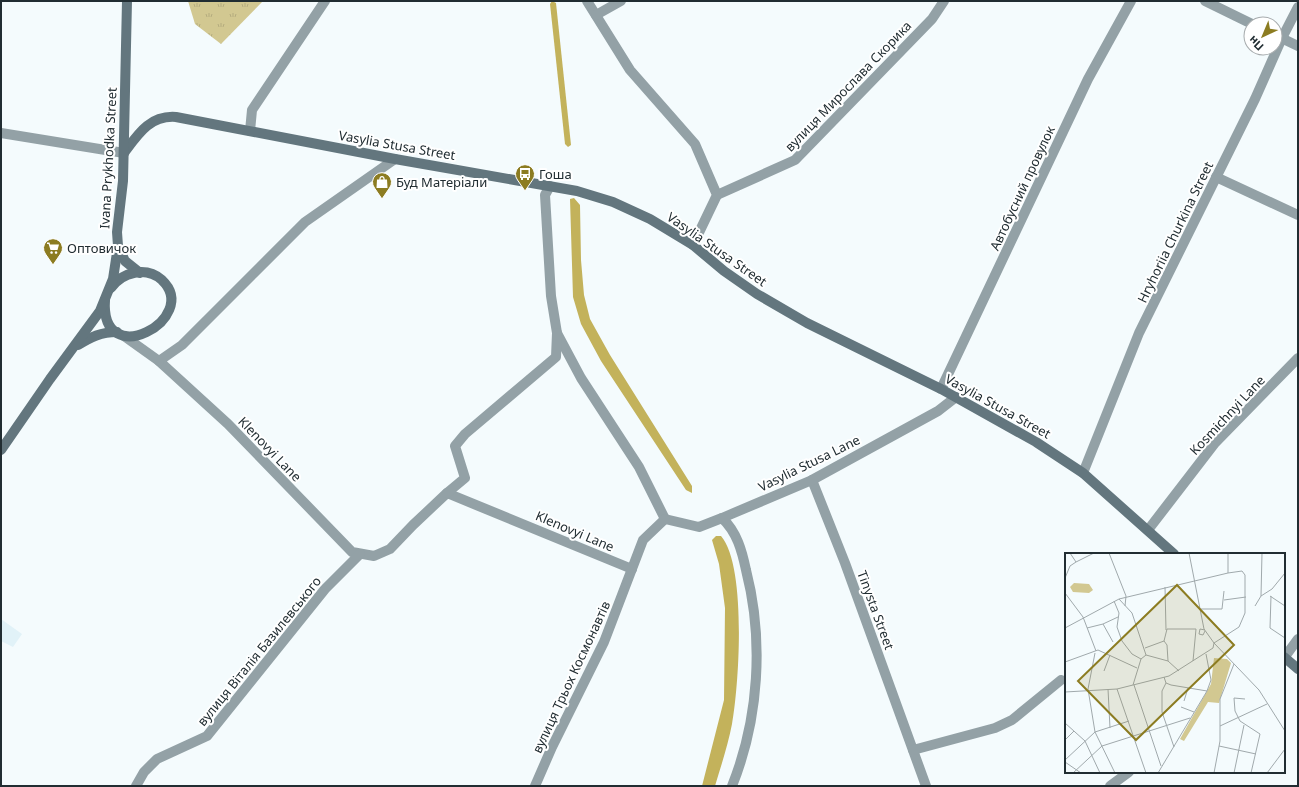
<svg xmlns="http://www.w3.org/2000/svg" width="1299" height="787" font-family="'Noto Sans',sans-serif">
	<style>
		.built { fill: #e1f2f8 }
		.grass { fill: url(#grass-tufts) }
		.water { fill: #c3b25b }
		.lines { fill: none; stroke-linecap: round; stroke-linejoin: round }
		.street { stroke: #93a1a6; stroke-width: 10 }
		.secondary { stroke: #63767e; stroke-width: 10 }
		.labels { text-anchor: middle; stroke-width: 4; stroke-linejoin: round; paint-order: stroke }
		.street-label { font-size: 13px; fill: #212d32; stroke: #fff }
		.poi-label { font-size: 13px; fill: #212d32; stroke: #fff; text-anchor: start }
		.inset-road { fill: none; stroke: #a0a9ac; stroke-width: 1 }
		.view { fill: #8c7c21; fill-opacity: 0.15; stroke: #8c7c21; stroke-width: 2 }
		.inset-edge { fill: none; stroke: #212d32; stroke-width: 2 }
	</style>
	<defs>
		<pattern id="grass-tufts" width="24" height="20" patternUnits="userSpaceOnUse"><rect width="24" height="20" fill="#d2c891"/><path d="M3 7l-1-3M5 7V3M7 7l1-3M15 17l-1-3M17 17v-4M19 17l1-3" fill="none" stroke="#b4ac7e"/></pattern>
	</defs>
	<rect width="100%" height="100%" fill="#f4fbfd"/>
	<path class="built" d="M1,619l21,15 -9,13 -12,-6z"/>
	<path class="grass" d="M188,1h75l-42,43 -26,-20z"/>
	<g class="water">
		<path d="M552,1l4,2 15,142 -3,2 -3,-3 -15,-140z"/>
		<path d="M574,198l6,7 1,55 3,35 6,24 20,36 82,131v7l-6,-3 -85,-129 -20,-37 -8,-27 -3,-98z"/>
		<path d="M716,536h5c26,30 18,150 11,188 -4,21 -11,42 -17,62h-13l22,-86 1,-92 -6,-44 -7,-24z"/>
	</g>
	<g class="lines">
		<g class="street">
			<path d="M587,1l43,69 65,74 22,51 -24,50"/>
			<path d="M1205,1l47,23"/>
			<path d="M596,15l25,-14"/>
			<path d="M1275,35l23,11"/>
			<path d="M250,131l2,-21 73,-109"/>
			<path d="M1,133l123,20"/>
			<path d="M395,159l-90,63 -123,123 -23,16 69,63 124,128 22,4 16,-7 23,-24 34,-32 185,76"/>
			<path d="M1216,177l82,38"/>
			<path d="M550,186l-5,9 6,101 6,37 24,45 58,89 26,52"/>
			<path d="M717,195l78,-35 137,-141 12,-18"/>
			<path d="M124,336l35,25"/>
			<path d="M941,389l147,-310 43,-78"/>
			<path d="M1083,473l56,-140 116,-234 27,-61 16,-31"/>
			<path d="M812,480l33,83 81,223"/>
			<path d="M447,493l18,-15 -10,-32 10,-12 91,-77 1,-24"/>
			<path d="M722,518c15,14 20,33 24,52 18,70 13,149 -14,216"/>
			<path d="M665,519l34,8 23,-9 90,-38 126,-69 18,-14"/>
			<path d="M1148,530l67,-87 83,-85"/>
			<path d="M1284,658l14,-19"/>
			<path d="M913,750l82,-22 17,-8 49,-40"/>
			<path d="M136,786l8,-14 13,-13 50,-23 118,-147 35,-35"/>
			<path d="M535,786l17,-39 52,-105 39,-102 22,-21"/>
			<path d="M1110,786l19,-14"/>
		</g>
		<g class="secondary">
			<path d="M124,153c14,-19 26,-38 52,-36l219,42 182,32 36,11 37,17 43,26 31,26 33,23 50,29 134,66 95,53 47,31 91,81"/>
			<path d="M118,246l7,15 15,12"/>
			<path d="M105,300c-5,74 97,18 57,-20 -16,-14 -40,-8 -51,8"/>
			<path d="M78,345c13,-8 23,-13 39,-13"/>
			<path d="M1,450l49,-71 50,-68 13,-32 5,-33 -1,-14 6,-51 4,-180"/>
			<path d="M1284,657l14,12"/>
		</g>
	</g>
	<defs>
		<g id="bus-pin" transform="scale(1)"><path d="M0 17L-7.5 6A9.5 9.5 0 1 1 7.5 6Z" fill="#8c7c21" stroke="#fff"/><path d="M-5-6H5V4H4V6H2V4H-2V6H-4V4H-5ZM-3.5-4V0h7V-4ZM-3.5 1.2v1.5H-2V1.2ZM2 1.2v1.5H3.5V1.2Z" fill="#fff"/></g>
		<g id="shop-pin" transform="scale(1)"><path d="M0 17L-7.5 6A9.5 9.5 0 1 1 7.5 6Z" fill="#8c7c21" stroke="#fff"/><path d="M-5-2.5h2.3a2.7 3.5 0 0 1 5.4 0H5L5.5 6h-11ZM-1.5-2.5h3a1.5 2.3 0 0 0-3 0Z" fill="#fff"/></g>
		<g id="supermarket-pin" transform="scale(1)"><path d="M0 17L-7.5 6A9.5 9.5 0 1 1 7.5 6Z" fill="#8c7c21" stroke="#fff"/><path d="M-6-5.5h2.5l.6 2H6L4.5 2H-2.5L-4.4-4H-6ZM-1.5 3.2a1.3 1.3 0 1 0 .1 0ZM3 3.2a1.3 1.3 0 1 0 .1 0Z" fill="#fff"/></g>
	</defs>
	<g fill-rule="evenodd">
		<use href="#bus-pin" x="525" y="174"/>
		<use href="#shop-pin" x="382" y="182"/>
		<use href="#supermarket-pin" x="53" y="248"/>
	</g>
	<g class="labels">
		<g class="street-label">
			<text transform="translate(848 86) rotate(-46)" y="5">вулиця Мирослава Скорика</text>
			<text transform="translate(397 145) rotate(10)" y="5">Vasylia Stusa Street</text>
			<text transform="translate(108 158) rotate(-87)" y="5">Ivana Prykhodka Street</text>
			<text transform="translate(1022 188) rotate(-65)" y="5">Автобусний провулок</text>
			<text transform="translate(1175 232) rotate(-64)" y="5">Hryhoriia Churkina Street</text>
			<text transform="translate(717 249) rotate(35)" y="5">Vasylia Stusa Street</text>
			<text transform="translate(998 406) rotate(29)" y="5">Vasylia Stusa Street</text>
			<text transform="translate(1227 415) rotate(-47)" y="5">Kosmichnyi Lane</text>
			<text transform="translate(270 449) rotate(46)" y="5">Klenovyi Lane</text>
			<text transform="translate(809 463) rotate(-26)" y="5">Vasylia Stusa Lane</text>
			<text transform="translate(575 531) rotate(23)" y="5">Klenovyi Lane</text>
			<text transform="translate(876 610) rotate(70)" y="5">Tinysta Street</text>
			<text transform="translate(259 651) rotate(-51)" y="5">вулиця Віталія Базилевського</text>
			<text transform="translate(571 677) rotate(-65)" y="5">вулиця Трьох Космонавтів</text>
		</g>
		<g class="poi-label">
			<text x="539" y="179">Гоша</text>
			<text x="396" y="187">Буд Матерiали</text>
			<text x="67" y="253">Оптовичок</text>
		</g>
	</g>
	<g transform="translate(1065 553)">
		<rect width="220" height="220" fill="#f4fbfd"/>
		<path d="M149,105l13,1 4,4 -12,40 -11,-1 -24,39 -4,-2 31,-55z" fill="#d2c891"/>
		<path d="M9,30l15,1 4,6 -4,3 -16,-1 -3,-5z" fill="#d2c891"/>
		<path class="inset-road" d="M5,0l6,9 18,-9M44,0l17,43 -1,10M163,0v20l14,-2 3,4v38l-6,14 -25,16 45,47 26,41M0,25l5,-12 6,-4M100,34l1,43M0,40l18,24 13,34M196,43l1,-43M205,43l15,10M54,46l13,14 14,42M159,47l22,-3M49,48l5,12 -2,14 5,14 10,13 9,5M190,53l6,-10 11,-7 13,-16M136,56h21l2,-18M38,71l15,-7M0,75l54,-29 109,-26M22,75l16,-4 10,18M205,75l1,-32M205,75l15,10M140,77l-5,-1 -1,5 4,1 2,-4M99,88l3,4 1,16M80,95l19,-7 3,-12h29l-3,32M30,100l-7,36 7,43 20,41M81,102l22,6 11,10M0,109l33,-12 39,18M39,118l6,-16M99,124l2,6 5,2 36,6 4,-11 -5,-26M101,130l-4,8v21l12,35M68,132l8,-26 5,-4M69,132l27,81M43,136l2,39M52,136l29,84M0,139l52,-3 52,-13 44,-28 1,-5 -10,-14 -15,-76M180,146l-11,-1 1,13 5,10 20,13 -9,39M119,148l4,-13M116,154l13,5M0,170l20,18 15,32M155,173l47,-22M0,187l9,-9M154,193l37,8M0,207l30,-28 34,-11M0,209l16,11M8,220l29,-27 88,-28M93,220l49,-82M149,220l6,-32v-42l14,-35M169,220l10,-48M202,220l18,-24"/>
		<path class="view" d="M112,32l57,60 -98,95 -58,-59z"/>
		<rect width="220" height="220" class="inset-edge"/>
	</g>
	<rect width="1299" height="787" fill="none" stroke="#212d32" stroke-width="4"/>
	<g transform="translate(1263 36) rotate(224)"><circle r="19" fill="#ffffff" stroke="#a6abad"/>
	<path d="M0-3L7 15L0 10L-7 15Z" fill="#8c7c21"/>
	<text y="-6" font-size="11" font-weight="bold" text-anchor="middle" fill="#212d32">Пн</text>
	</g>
</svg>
